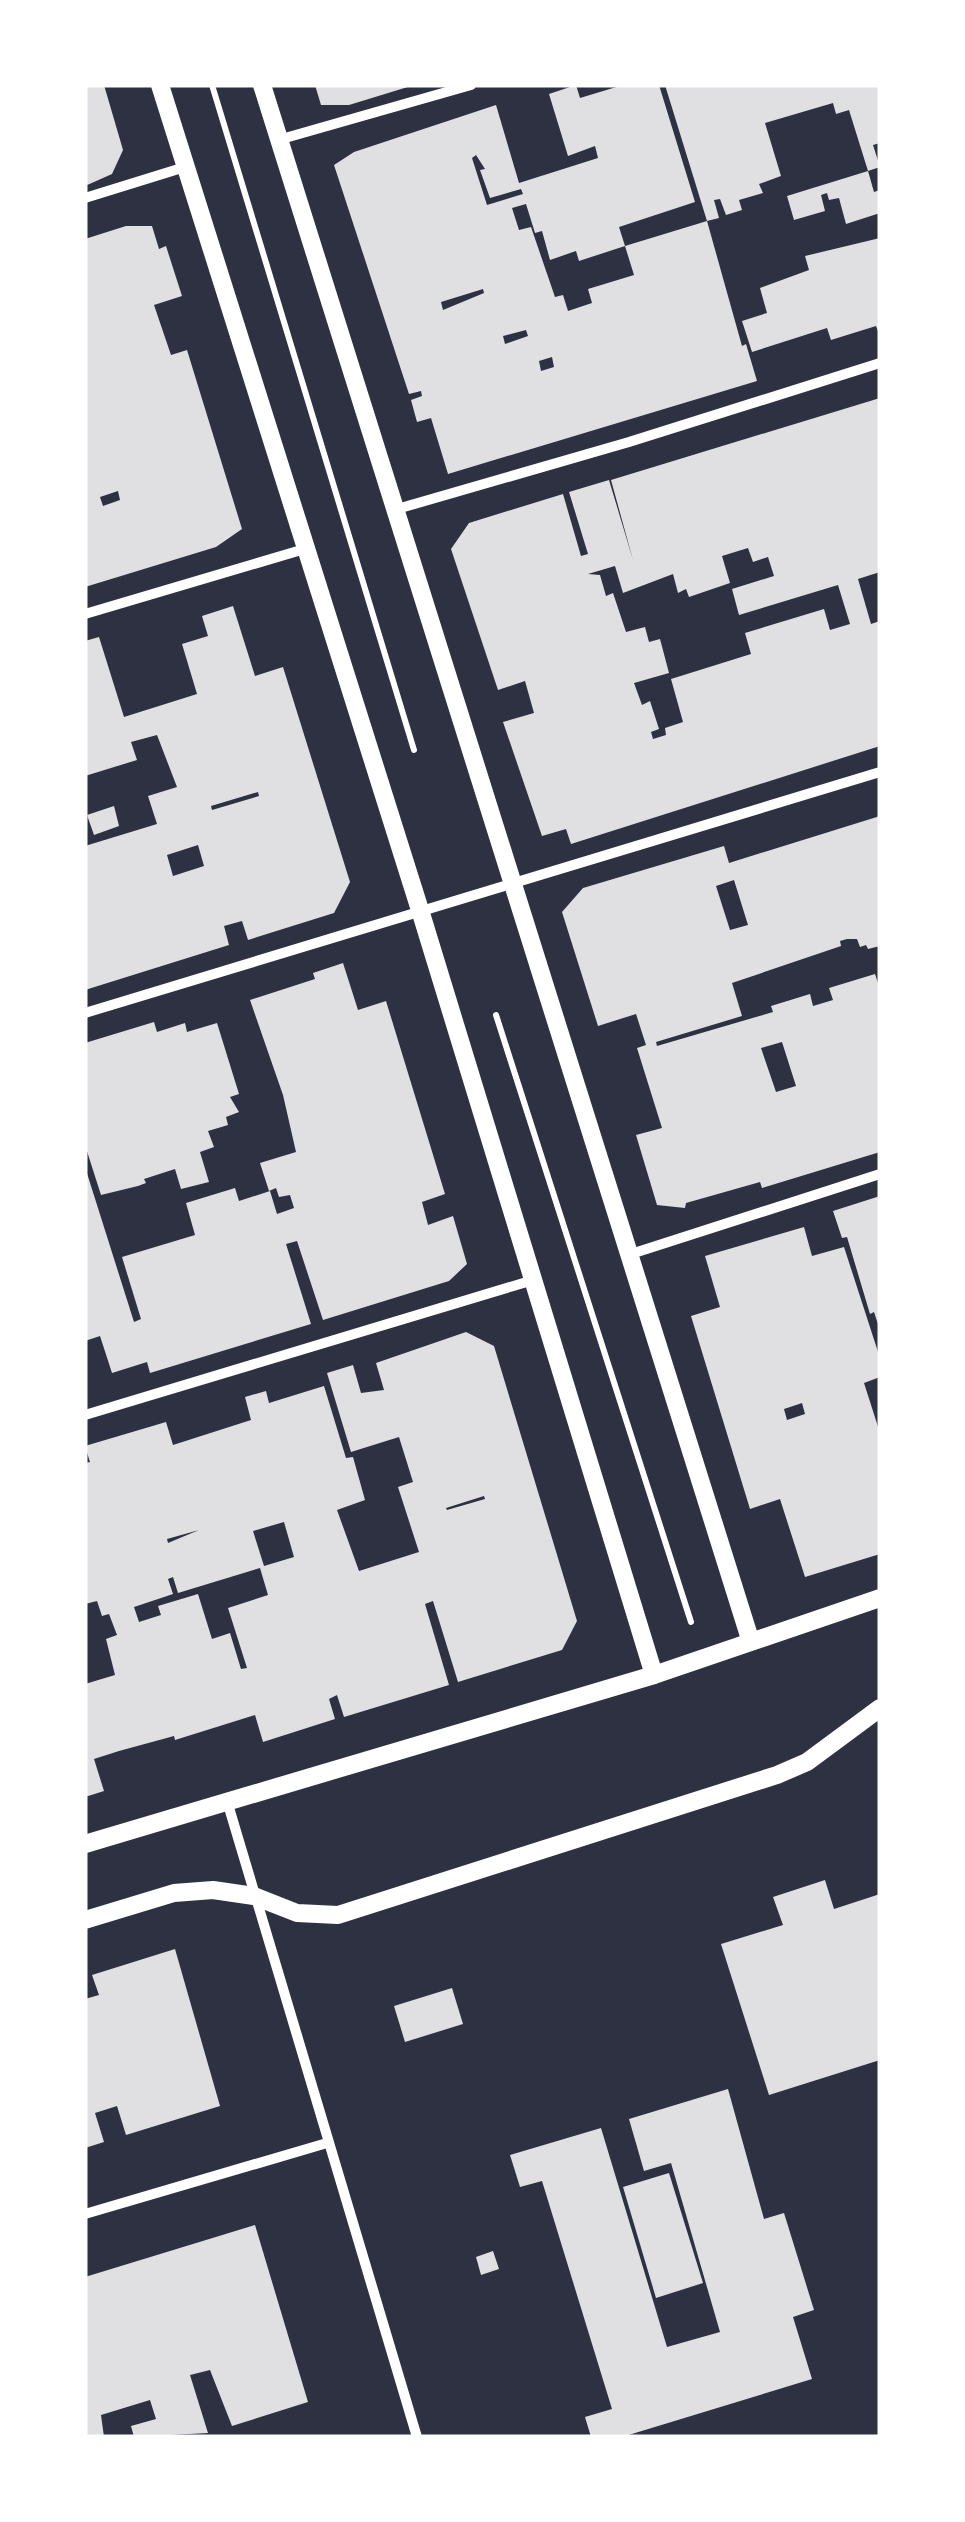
<svg xmlns="http://www.w3.org/2000/svg" width="965" height="2522" font-family="Commissioner,sans-serif">
	<style>
		.building { fill: #e0e0e3; fill-rule: evenodd }
		.lines { fill: none; stroke-linecap: round; stroke-linejoin: round }
		.path { stroke: #fff; stroke-width: 6 }
		.minor { stroke: #fff; stroke-width: 10 }
		.tertiary { stroke: #fff; stroke-width: 18 }
	</style>
	<rect width="100%" height="100%" fill="#2d3142"/>
	<g class="building">
		<path d="M85,85h19l19,65 -11,24 -27,12z"/>
		<path d="M315,85h96v1l-62,19h-28z"/>
		<path d="M576,85l4,13 43,-13h36l36,117 -76,25 6,19 82,-25 35,125 4,-2 11,37 -309,93 -17,-56 -14,4 -6,-22 11,-4 -1,-5 -12,3 -75,-229 20,-13 142,-47 23,78 79,-25 -3,-12 -27,10 -19,-62zM476,155l9,14 -5,1 10,28 31,-9 2,5 -36,11 -15,-47zM526,204l9,29 7,-2 8,29 26,-9 3,10 46,-15 9,29 -46,14 4,14 -24,8 -5,-16 -8,2 -24,-70 -12,3 -7,-22zM483,289l1,4 -41,17 -2,-8zM526,330l2,6 -23,8 -2,-8zM552,357l2,10 -13,4 -2,-10z"/>
		<path d="M665,85h215v58l-7,2 7,22 -12,4 -19,-61 -13,4 -3,-11 -68,20 16,53 -22,8 4,9 -24,7 3,10 -16,5 -6,-16 -6,1 5,18 -12,3z"/>
		<path d="M868,171l6,21 6,-2v23l-34,11 -7,-26 -10,2 -2,-7 -6,2 4,16 -31,9 -7,-24z"/>
		<path d="M126,226h26l7,23 7,-3 16,50 -28,9 17,50 16,-5 55,179 -26,18 -131,40v-348zM118,491l2,9 -17,6 -3,-9z"/>
		<path d="M880,238v98l-4,-10 -45,14 -4,-12 -75,24 -10,-31 25,-8 -7,-25 49,-18 -4,-14z"/>
		<path d="M880,398v174l-22,7 13,45 9,-3v125l-309,98 -5,-15 -24,7 -39,-114 31,-9 -9,-32 -27,9 -47,-141 18,-26 94,-29 18,62 7,-2 -19,-62 40,-12 24,80 -22,-80zM748,548l5,14 15,-5 6,19 -42,13 7,26 99,-30 12,39 -20,6 -6,-21 -79,24 6,21 -80,25 12,43 -18,6 1,7 -13,4 -2,-7 8,-3 -9,-28 -8,4 -8,-22 35,-10 -9,-34 -11,3 -4,-15 -19,5 -13,-39 -7,3 -6,-21 -12,-1 27,-8 8,27 50,-19 5,19 8,-4 3,8 41,-14 -8,-27z"/>
		<path d="M233,606l22,70 28,-9 67,215 -16,31 -86,27 -6,-19 -18,5 5,19 -144,45v-144l72,-22 -9,-28 29,-9 -20,-52 -26,7 6,18 -52,16v-135l14,-4 25,80 73,-23 -15,-50 26,-8 -6,-20zM258,792l1,4 -47,14 -1,-4zM198,845l6,21 -31,10 -6,-21z"/>
		<path d="M114,806l5,20 -25,9 -7,-20z"/>
		<path d="M880,816v130l-12,3 -2,-4 -6,2 -3,-8h-10l-7,2 1,5 -109,37 10,33 -86,26 1,4 116,-34 -2,-6 39,-12 3,12 20,-6 -4,-12 46,-14 5,15v163l-118,36 -2,-6 -74,21 -1,5 -28,-3 -21,-70 26,-7 -25,-80 9,-3 -10,-31 -38,12 -36,-114 21,-24 141,-42 5,17zM734,880l14,45 -18,5 -14,-44zM782,1042l14,44 -20,6 -15,-44z"/>
		<path d="M343,963l15,47 28,-9 59,193 -23,8 6,23 25,-9 14,48 -18,17 -126,39 -26,-79 -11,3 25,80 -161,49 -3,-11 -35,11 -12,-37 -15,5v-174l49,155 7,-3 -19,-62 73,-22 -9,-32 49,-15 4,13 31,-10 7,23 17,-6 -4,-13 -11,2 -3,-9 -7,3 -9,-28 36,-11 -13,-57 -33,-95 65,-21 -2,-6z"/>
		<path d="M154,1022l3,10 28,-9 2,9 30,-9 22,71 -9,3 9,15 -13,5 2,8 -20,6 6,16 -14,5 9,30 -28,7 -6,-20 -31,10 2,4 -8,3 -37,9 -16,-50v-102z"/>
		<path d="M880,1196v131h-1l-5,-15 -4,2 -23,-77 -5,1 -9,-27z"/>
		<path d="M804,1227l8,29 32,-9 36,111v19l-16,6 16,50v121l-75,23 -25,-78 -30,10 -59,-193 29,-9 -15,-51zM802,1403l3,11 -18,6 -3,-11z"/>
		<path d="M466,1332l28,14 83,275 -15,29 -104,32 -25,-81 -8,3 24,81 -105,32 -7,-22 -8,4 6,20 -72,23 -8,-27 -80,25 -1,-4 -55,15 -25,8 10,32 -19,6v-113l30,-9 -9,-36 11,-4 -8,-21 -7,2 -5,-15 -12,3v-141l5,-1 -5,-16 81,-24 7,23 78,-25 -6,-23 21,-6 3,12 55,-17 22,72 7,-1 12,43 -28,10 22,61 60,-19 -21,-65 15,-5 -14,-45 -48,15 -24,-79 26,-8 8,28 23,-3 -8,-27zM484,1496l1,3 -38,11 -1,-2zM284,1522l10,35 -30,9 -11,-35zM199,1530l-31,13 -1,-4zM260,1568l8,27 -40,13 19,60 -6,1 -11,-36 -18,6 -14,-45 -40,12 3,9 -22,7 -5,-15 39,-13 -5,-15 5,-2 5,16z"/>
		<path d="M825,1880l9,29 46,-15v166l-111,35 -48,-151 62,-19 -10,-28z"/>
		<path d="M175,1949l45,157 -94,29 -9,-29 -22,7 9,29 -19,6v-149l14,-4 -7,-20z"/>
		<path d="M452,1988l11,36 -58,18 -11,-36z"/>
		<path d="M728,2089l36,130 20,-6 30,97 -21,7 19,62 -190,58h-31l-6,-20 27,-8 -70,-228 -22,6 -10,-32 91,-27 66,219 53,-15 -49,-169 -27,8 -15,-52z"/>
		<path d="M669,2173l34,110 -47,15 -33,-111z"/>
		<path d="M255,2225l53,177 -76,24 -22,-56 -20,5 18,58 -74,4 -3,-11 25,-7 -6,-19 -49,15 3,22h-19v-160z"/>
		<path d="M493,2251l6,18 -18,6 -5,-18z"/>
	</g>
	<g class="lines">
		<g class="path">
			<path d="M212,85l202,665"/>
			<path d="M496,1015l195,607"/>
		</g>
		<g class="minor">
			<path d="M278,140l193,-55"/>
			<path d="M85,198l100,-31"/>
			<path d="M397,509l232,-67 251,-79"/>
			<path d="M85,614l223,-66"/>
			<path d="M85,1013l795,-241"/>
			<path d="M631,1254l249,-80"/>
			<path d="M85,1415l445,-134"/>
			<path d="M227,1801l190,636"/>
			<path d="M85,2214l242,-71"/>
		</g>
		<g class="tertiary">
			<path d="M160,85l260,825 234,765"/>
			<path d="M262,85l488,1554"/>
			<path d="M85,1844l569,-169 226,-77"/>
			<path d="M85,1920l89,-27 39,-3 41,6 43,17 41,2 439,-140 30,-13 73,-54"/>
		</g>
	</g>
	<rect width="965" height="2522" fill="none" stroke="#ffffff" stroke-width="175"/>
</svg>
